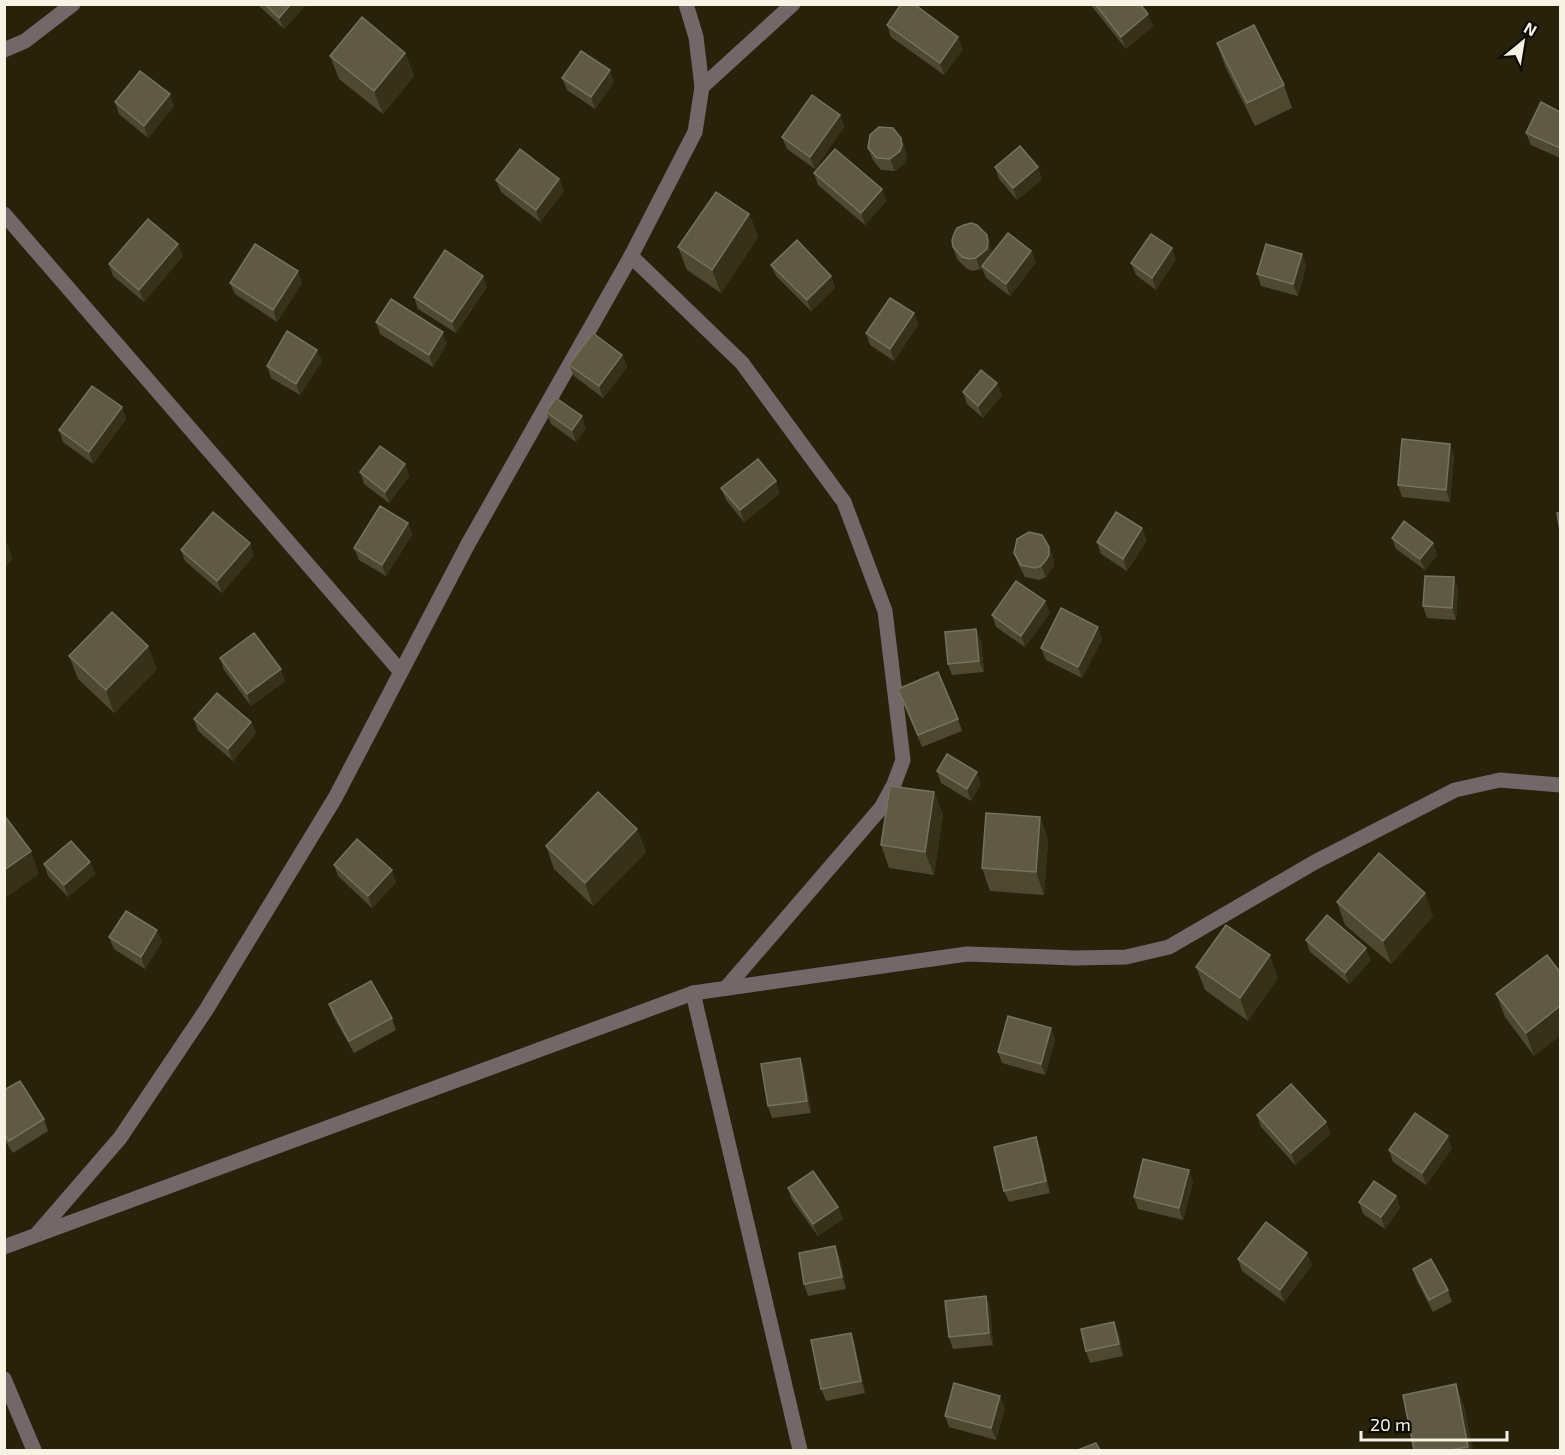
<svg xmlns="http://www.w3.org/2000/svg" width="1565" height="1455" font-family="'Exo 2',sans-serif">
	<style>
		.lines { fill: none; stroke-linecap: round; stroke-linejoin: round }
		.street { stroke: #746769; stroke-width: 15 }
		.wall { fill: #4e4831 }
		.shaded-wall { fill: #373119 }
		.building { fill: #605a44; stroke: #77725d; stroke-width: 1.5 }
	</style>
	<rect width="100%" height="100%" fill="#28220b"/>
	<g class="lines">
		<g class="street">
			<path d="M4,50l21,-9 48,-37"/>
			<path d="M702,87l91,-83"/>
			<path d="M4,214l397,458"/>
			<path d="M631,256l111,107 102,139 41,109 18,149 -9,24 -13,24 -155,180"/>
			<path d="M693,993l107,457"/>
			<path d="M37,1234l83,-96 86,-128 129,-212 133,-254 163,-288 64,-124 7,-45 -6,-50 -10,-33"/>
			<path d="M4,1247l689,-254 274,-39 109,4 50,-1 43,-10 146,-85 140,-72 45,-10 60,5"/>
			<path d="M4,1379l30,71"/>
		</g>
	</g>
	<g class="wall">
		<path d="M257,4h50l-23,25z"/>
		<path d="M1090,4h50l13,22 -27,23z"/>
		<path d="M887,25l76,24 -19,26 -53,-38z"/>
		<path d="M1217,43l67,42 8,23 -37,18 -30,-60z"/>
		<path d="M405,53l9,23 -31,38 -44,-35 -9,-23z"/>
		<path d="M562,78l52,4 -19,27 -28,-19z"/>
		<path d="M115,102l59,4 -26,32 -29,-24z"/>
		<path d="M1560,112v46l-29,-13 -5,-12z"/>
		<path d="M840,115l4,12 -29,42 -28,-20 -5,-12z"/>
		<path d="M901,138l4,11 2,7 -2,7 -10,8 -14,-1 -8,-10 -5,-12z"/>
		<path d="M995,167l47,12 -25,21 -18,-21z"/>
		<path d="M814,173l68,16 4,12 -21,24 -47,-40z"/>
		<path d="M559,179l5,12 -24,31 -39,-30 -5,-12z"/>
		<path d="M749,214l9,23 -37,56 -34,-23 -9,-23z"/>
		<path d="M987,235l5,18 39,-2 5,11 -26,34 -24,-18 -4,-10 -2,1 -7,2 -6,-2 -10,-10 -4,-12z"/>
		<path d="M1302,254l4,12 -8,30 -37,-10 -4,-12z"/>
		<path d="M183,256l-39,46 -31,-26 -4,-12z"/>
		<path d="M1176,259l-20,31 -20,-15 -5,-12z"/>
		<path d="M771,265l60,11 4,12 -24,23 -35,-35z"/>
		<path d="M230,283h72l-25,39 -42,-28z"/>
		<path d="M487,287l-31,46 -38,-24 -4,-12z"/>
		<path d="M914,313l4,12 -24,36 -24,-16 -4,-12z"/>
		<path d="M376,322l71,21 -14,24 -53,-33z"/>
		<path d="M622,355l5,12 -24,31 -29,-22 -5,-11z"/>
		<path d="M322,361l-22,34 -29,-17 -4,-12z"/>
		<path d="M963,392l39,3 -19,23 -16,-14z"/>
		<path d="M122,407l4,12 -33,45 -30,-22 -4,-12z"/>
		<path d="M546,412l40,16 -10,14 -25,-18z"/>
		<path d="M1454,456l-4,46 -48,-5 -4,-12z"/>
		<path d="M405,464l4,12 -20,27 -25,-19 -4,-12z"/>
		<path d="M721,488l59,5 -36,29 -18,-22z"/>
		<path d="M408,523l4,12 -26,41 -27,-16 -5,-12z"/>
		<path d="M1392,538l41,5 4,12 -12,15 -29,-21z"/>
		<path d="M1147,540l-20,31 -26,-17 -4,-12z"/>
		<path d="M181,550l73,5 -32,38 -37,-32z"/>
		<path d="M1014,553l40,6v7l-8,11 -7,3 -14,-3 -7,-13z"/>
		<path d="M1454,577l4,12 -2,31 -29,-2 -4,-12z"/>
		<path d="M1050,613l-25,34 -29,-20 -4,-12z"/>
		<path d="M1102,639l-20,39 -36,-18 -5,-12z"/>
		<path d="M981,641l3,31 -32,3 -4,-11z"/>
		<path d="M69,656l88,13 -43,44 -36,-34z"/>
		<path d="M220,658l65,23 -34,25 -27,-36z"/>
		<path d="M898,689l60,30 4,12 -40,16z"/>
		<path d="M194,719l57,3 5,11 -23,28 -35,-30z"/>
		<path d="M937,771l44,13 -10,17 -30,-18z"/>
		<path d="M934,792l9,23 -9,60 -45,-7 -8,-23z"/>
		<path d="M1040,817l8,23 -4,55 -54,-4 -8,-23z"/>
		<path d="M637,829l9,23 -53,54 -39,-37 -8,-23z"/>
		<path d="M90,862l5,12 -27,23 -20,-21 -4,-12z"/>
		<path d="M334,865l62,17 -24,26 -34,-32z"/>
		<path d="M1337,902l96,14 -42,48 -46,-39z"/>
		<path d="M157,930l5,12 -17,27 -31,-20 -5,-12z"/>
		<path d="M1306,940l65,20 -22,24 -39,-32z"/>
		<path d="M1547,955l-13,101 -29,-39 -9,-23z"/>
		<path d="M1196,967l82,11 -30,43 -43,-31z"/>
		<path d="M329,1004l63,14 4,12 -42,23 -21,-37z"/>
		<path d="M1051,1028l4,12 -10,35 -43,-12 -4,-11z"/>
		<path d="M800,1058l4,12 7,43 -39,5 -4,-12z"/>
		<path d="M4,1090l40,29 4,12 -35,22 -9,-14z"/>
		<path d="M1257,1115l69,7 4,12 -35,31 -34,-38z"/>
		<path d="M1040,1148l10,45 -41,9 -5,-11z"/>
		<path d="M1452,1148l-26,37 -33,-23 -4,-12z"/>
		<path d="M1189,1170l4,12 -10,38 -45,-11 -4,-12z"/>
		<path d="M788,1188l50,19 5,12 -25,17 -26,-36z"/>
		<path d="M1396,1196l4,12 -15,21 -22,-15 -4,-12z"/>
		<path d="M840,1258l6,31 -38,7 -4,-12z"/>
		<path d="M1238,1259l74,6 -28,37 -42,-31z"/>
		<path d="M1413,1269l35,21 4,12 -19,10 -16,-31z"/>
		<path d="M986,1296l4,12 3,37 -40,4 -4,-12z"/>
		<path d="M1119,1334l4,22 -33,7 -4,-12z"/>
		<path d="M855,1345l10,48 -39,8 -5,-12z"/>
		<path d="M1456,1384l8,23 9,43h-59z"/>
		<path d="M1005,1408l-9,32 -47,-13 -4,-11z"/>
	</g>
	<g class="shaded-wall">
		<path d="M291,4h16l-23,25 -5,-11z"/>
		<path d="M1148,14l5,12 -27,23 -5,-12z"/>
		<path d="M958,37l5,12 -19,26 -4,-12z"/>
		<path d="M405,53l9,23 -31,38 -9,-23z"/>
		<path d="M610,70l4,12 -19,27 -4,-12z"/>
		<path d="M170,94l4,12 -26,32 -4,-12z"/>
		<path d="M840,115l4,12 -29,42 -5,-12z"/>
		<path d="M901,138l4,11 2,7 -2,7 -10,8 -5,-12z"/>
		<path d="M1038,167l4,12 -25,21 -4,-12z"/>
		<path d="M559,179l5,12 -24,31 -4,-12z"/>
		<path d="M882,189l4,12 -21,24 -4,-12z"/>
		<path d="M749,214l9,23 -37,56 -9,-23z"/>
		<path d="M987,235l5,18 -10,13v2l-2,1 -4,-11z"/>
		<path d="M178,244l5,12 -39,46 -5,-12z"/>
		<path d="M1172,248l4,11 -20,31 -4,-12z"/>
		<path d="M1031,251l5,11 -26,34 -4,-12z"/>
		<path d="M1302,254l4,12 -8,30 -5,-12z"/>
		<path d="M298,271l4,12 -25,39 -4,-12z"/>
		<path d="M483,276l4,11 -31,46 -4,-11z"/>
		<path d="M831,276l4,12 -24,23 -4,-11z"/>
		<path d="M914,313l4,12 -24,36 -4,-12z"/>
		<path d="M443,332l4,11 -14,24 -4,-12z"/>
		<path d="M317,350l5,11 -22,34 -4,-11z"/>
		<path d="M622,355l5,12 -24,31 -4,-12z"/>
		<path d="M997,383l5,12 -19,23 -5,-12z"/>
		<path d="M122,407l4,12 -33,45 -4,-12z"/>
		<path d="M582,416l4,12 -10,14 -4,-12z"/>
		<path d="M1450,444l4,12 -4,46 -4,-12z"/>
		<path d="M405,464l4,12 -20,27 -4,-11z"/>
		<path d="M776,481l4,12 -36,29 -4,-12z"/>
		<path d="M408,523l4,12 -26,41 -4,-11z"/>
		<path d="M1142,528l5,12 -20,31 -4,-12z"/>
		<path d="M4,536l9,23 -9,10z"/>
		<path d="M250,543l4,12 -32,38 -5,-12z"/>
		<path d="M1433,543l4,12 -12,15 -5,-11z"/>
		<path d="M1049,547l5,12v7l-8,11 -5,-11z"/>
		<path d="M1454,577l4,12 -2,31 -4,-12z"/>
		<path d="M1045,601l5,12 -25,34 -4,-11z"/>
		<path d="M1098,627l4,12 -20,39 -4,-11z"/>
		<path d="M976,629l5,12 3,31 -5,-11z"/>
		<path d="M148,646l9,23 -43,44 -8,-23z"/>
		<path d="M281,669l4,12 -34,25 -4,-12z"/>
		<path d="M251,722l5,11 -23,28 -5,-12z"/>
		<path d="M977,772l4,12 -10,17 -4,-12z"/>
		<path d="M934,792l9,23 -9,60 -9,-23z"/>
		<path d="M1040,817l8,23 -4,55 -8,-23z"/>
		<path d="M637,829l9,23 -53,54 -8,-23z"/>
		<path d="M31,851l8,23 -35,25v-29z"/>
		<path d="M90,862l5,12 -27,23 -4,-12z"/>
		<path d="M392,870l4,12 -24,26 -4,-12z"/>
		<path d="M1425,893l8,23 -42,48 -8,-23z"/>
		<path d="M157,930l5,12 -17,27 -4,-12z"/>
		<path d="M1366,948l5,12 -22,24 -4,-11z"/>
		<path d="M1270,955l8,23 -30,43 -8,-23z"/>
		<path d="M1560,1006v30l-26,20 -8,-23z"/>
		<path d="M1051,1028l4,12 -10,35 -4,-11z"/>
		<path d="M800,1058l4,12 7,43 -4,-12z"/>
		<path d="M1326,1122l4,12 -35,31 -4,-12z"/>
		<path d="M1448,1136l4,12 -26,37 -4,-12z"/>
		<path d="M1036,1137l4,11 10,45 -4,-12z"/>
		<path d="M1189,1170l4,12 -10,38 -4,-12z"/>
		<path d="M1396,1196l4,12 -15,21 -4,-12z"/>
		<path d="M838,1207l5,12 -25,17 -5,-12z"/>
		<path d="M835,1246l5,12 6,31 -4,-12z"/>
		<path d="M1307,1253l5,12 -28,37 -4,-12z"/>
		<path d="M986,1296l4,12 3,37 -4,-12z"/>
		<path d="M1114,1322l5,12 4,22 -4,-12z"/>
		<path d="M851,1333l4,12 10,48 -4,-12z"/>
		<path d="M1456,1384l8,23 9,43h-3l-2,-3z"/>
		<path d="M1000,1396l5,12 -9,32 -5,-12z"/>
	</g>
	<g class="building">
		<path d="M265,4h26l-12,14z"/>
		<path d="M901,4h13l44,33 -18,26 -53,-38z"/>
		<path d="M1095,4h45l8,10 -27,23z"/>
		<path d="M362,17l43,36 -31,38 -44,-35z"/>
		<path d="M1254,25l30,60 -37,18 -30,-60z"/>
		<path d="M581,51l29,19 -19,27 -29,-19z"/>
		<path d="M140,71l30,23 -26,32 -29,-24z"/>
		<path d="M812,95l28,20 -30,42 -28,-20z"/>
		<path d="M1541,102l19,10v36l-34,-15z"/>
		<path d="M879,127l14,1 8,10 1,7 -2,6 -10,8 -13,-1 -9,-10 2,-13z"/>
		<path d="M1020,146l18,21 -25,21 -18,-21z"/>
		<path d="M520,149l39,30 -23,31 -40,-30z"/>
		<path d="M835,149l47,40 -21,24 -47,-40z"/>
		<path d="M716,192l33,22 -37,56 -34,-23z"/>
		<path d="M148,219l30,25 -39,46 -30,-26z"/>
		<path d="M971,223l6,2 10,10 1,6 -1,8 -11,9 -7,1 -7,-2 -9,-10 -1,-7 2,-6 3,-6 7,-3z"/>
		<path d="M1008,233l23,18 -25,33 -24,-18z"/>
		<path d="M1151,234l21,14 -20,30 -21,-15z"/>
		<path d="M797,240l34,36 -24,24 -36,-35z"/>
		<path d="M255,244l43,27 -25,39 -43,-27z"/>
		<path d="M1266,244l36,10 -9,30 -36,-10z"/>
		<path d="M445,250l38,26 -31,46 -38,-25z"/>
		<path d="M890,298l24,15 -24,36 -24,-16z"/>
		<path d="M391,299l52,33 -14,23 -53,-33z"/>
		<path d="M287,331l30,19 -21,34 -29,-18z"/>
		<path d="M593,333l29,22 -23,31 -30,-21z"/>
		<path d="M981,370l16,13 -19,23 -15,-14z"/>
		<path d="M92,386l30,21 -33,45 -30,-22z"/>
		<path d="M556,398l26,18 -10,14 -26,-18z"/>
		<path d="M1402,439l48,5 -4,46 -48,-5z"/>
		<path d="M380,446l25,18 -20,28 -25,-20z"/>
		<path d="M758,459l18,22 -36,29 -19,-22z"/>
		<path d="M380,506l28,17 -26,42 -28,-17z"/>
		<path d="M213,512l37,31 -33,38 -36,-31z"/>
		<path d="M1116,512l26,16 -19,31 -26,-17z"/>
		<path d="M1560,512v19l-3,-18z"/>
		<path d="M1404,521l29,22 -13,16 -28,-21z"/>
		<path d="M1029,532l13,3 7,12v8l-3,5 -5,6 -6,2 -14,-3 -7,-12 3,-14z"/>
		<path d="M1425,576l29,1 -2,31 -29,-2z"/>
		<path d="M1016,581l29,20 -24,35 -29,-21z"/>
		<path d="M1061,608l37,19 -20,40 -37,-19z"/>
		<path d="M112,612l36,34 -42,44 -37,-34z"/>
		<path d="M976,629l3,32 -31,3 -3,-32z"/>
		<path d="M254,633l27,36 -34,25 -27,-36z"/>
		<path d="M938,672l20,47 -40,16 -20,-46z"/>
		<path d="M217,693l34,29 -23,27 -34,-30z"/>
		<path d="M947,754l30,18 -10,17 -30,-18z"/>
		<path d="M890,786l44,6 -9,60 -44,-7z"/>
		<path d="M598,792l39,37 -52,54 -39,-37z"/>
		<path d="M986,813l54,4 -4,55 -54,-4z"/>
		<path d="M4,815l27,36 -27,19z"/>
		<path d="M357,839l35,31 -24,26 -34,-31z"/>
		<path d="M71,841l19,21 -26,23 -20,-21z"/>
		<path d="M1379,853l46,40 -42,48 -46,-39z"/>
		<path d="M126,911l31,19 -16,27 -32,-20z"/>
		<path d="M1327,915l39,33 -21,25 -39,-33z"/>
		<path d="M1226,925l44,30 -30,43 -44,-31z"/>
		<path d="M1547,955l13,17v34l-34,27 -30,-39z"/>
		<path d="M371,981l21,37 -43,23 -20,-37z"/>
		<path d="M1008,1016l43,12 -10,36 -43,-12z"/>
		<path d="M800,1058l7,43 -39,5 -7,-42z"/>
		<path d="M20,1081l24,38 -35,22 -5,-7v-44z"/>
		<path d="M1291,1084l35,38 -35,31 -34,-38z"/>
		<path d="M1415,1113l33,23 -26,37 -33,-23z"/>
		<path d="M1036,1137l10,44 -42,10 -10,-44z"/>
		<path d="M1143,1159l46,11 -10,38 -45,-11z"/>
		<path d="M813,1171l25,36 -25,17 -25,-36z"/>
		<path d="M1374,1181l22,15 -15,21 -22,-15z"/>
		<path d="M1266,1222l41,31 -27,37 -42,-31z"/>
		<path d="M835,1246l7,31 -38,7 -5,-31z"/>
		<path d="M1431,1259l17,31 -19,10 -16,-31z"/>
		<path d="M986,1296l3,37 -40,4 -4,-36z"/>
		<path d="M1114,1322l5,22 -33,7 -5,-22z"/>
		<path d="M851,1333l10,48 -40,8 -10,-49z"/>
		<path d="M954,1383l46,13 -9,32 -46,-12z"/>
		<path d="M1456,1384l12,63 -18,3h-36l-11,-55z"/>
		<path d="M1096,1443l4,7h-22z"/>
	</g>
	<rect width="1565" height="1455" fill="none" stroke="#f6f2e4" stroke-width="12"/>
	<g transform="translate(1523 42) rotate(30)" stroke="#0e0c04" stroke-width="4.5" paint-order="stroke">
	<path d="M0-4.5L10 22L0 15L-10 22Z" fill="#f6f2e4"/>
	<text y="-9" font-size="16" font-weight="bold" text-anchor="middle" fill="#f6f2e4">N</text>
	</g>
	<path d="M1361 1431v9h146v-9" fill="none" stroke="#f6f2e4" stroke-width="3"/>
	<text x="1370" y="1431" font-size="18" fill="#f6f2e4" stroke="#0e0c04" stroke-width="4.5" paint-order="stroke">20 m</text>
</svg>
